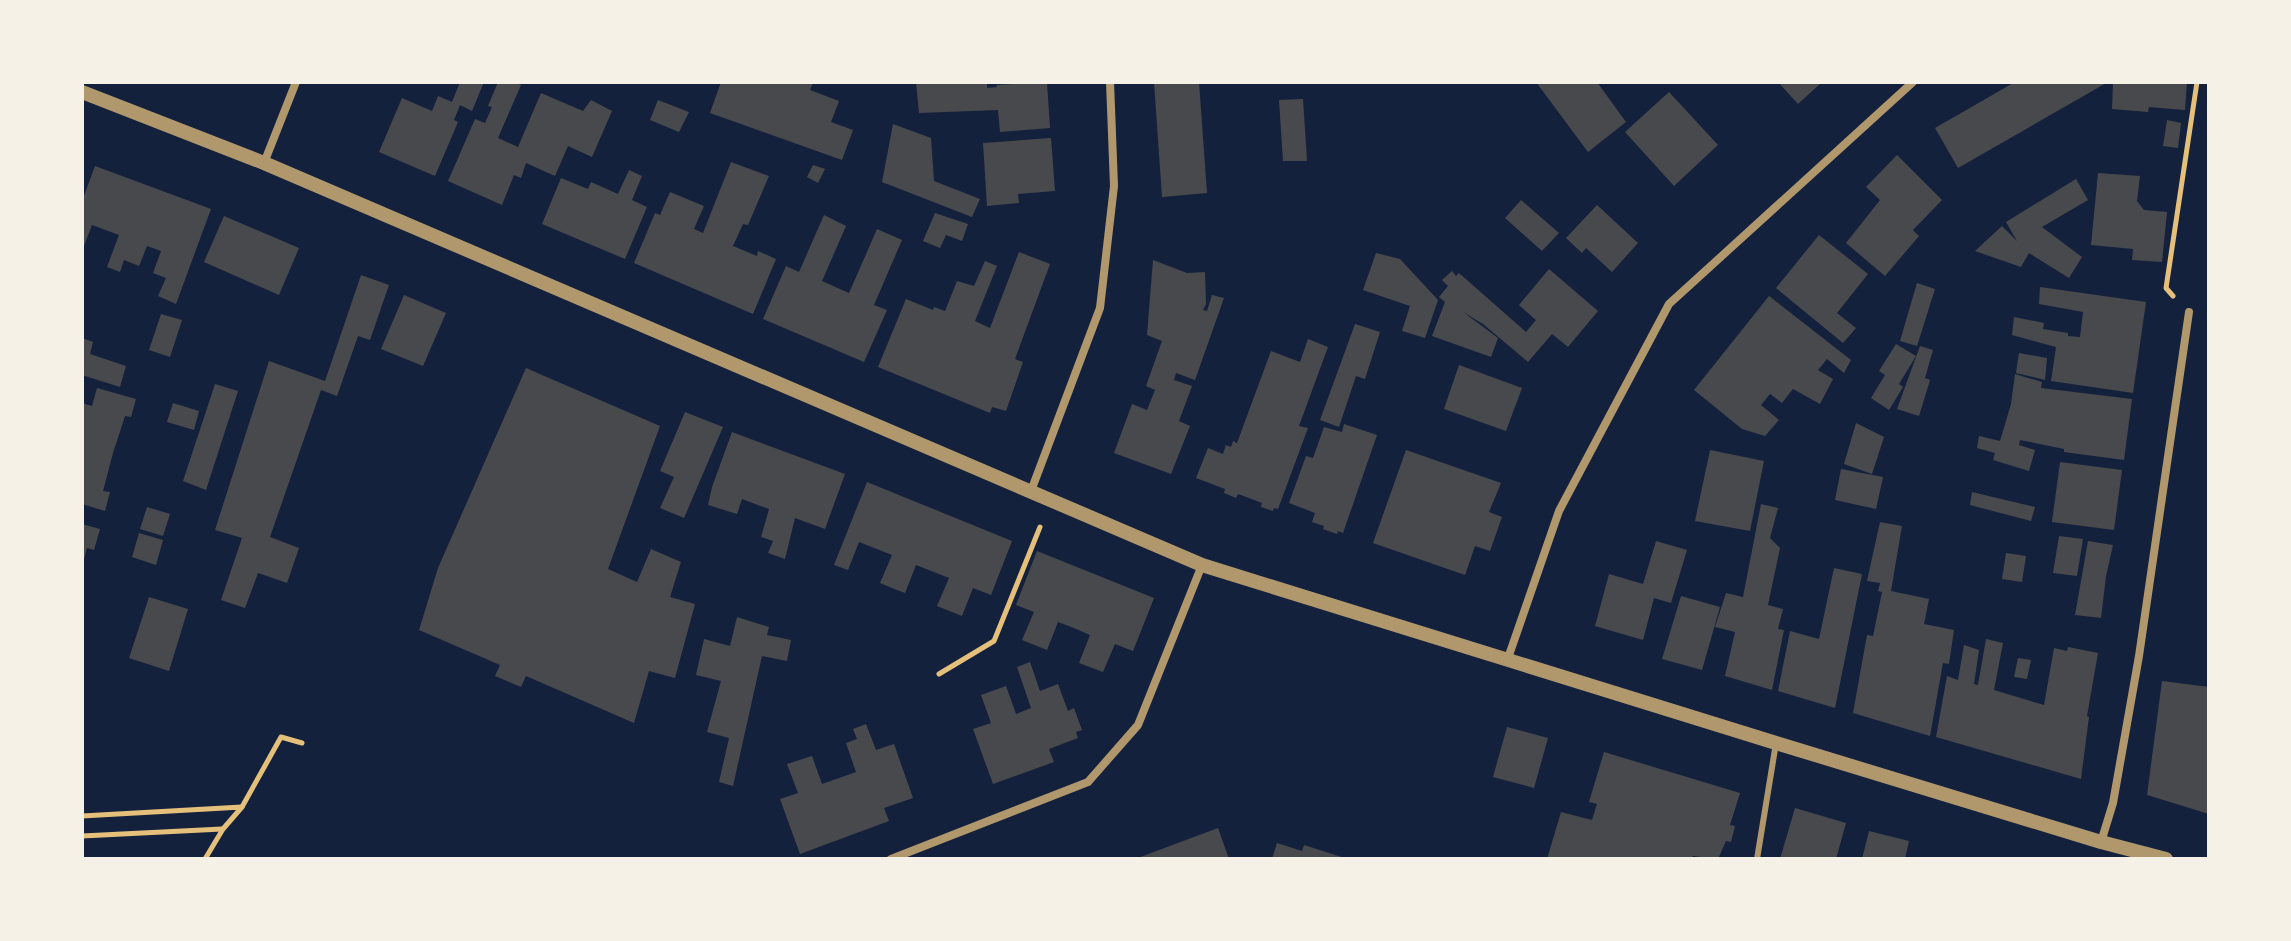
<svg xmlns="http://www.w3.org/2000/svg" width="2291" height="941" font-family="'Fira Sans',sans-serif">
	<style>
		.building { fill: #48494c }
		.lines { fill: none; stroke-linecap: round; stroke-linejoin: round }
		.path { stroke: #e5c07b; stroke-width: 5 }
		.service { stroke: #b1986c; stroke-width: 6 }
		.minor { stroke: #b1986c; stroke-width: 8 }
		.tertiary { stroke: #b1986c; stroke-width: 14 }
	</style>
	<rect width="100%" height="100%" fill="#14213d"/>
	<g class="building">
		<path d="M460,82h24l-12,29 -12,-6 -6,15 4,2 -23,54 -56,-24 23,-54 30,13 6,-15 14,6z"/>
		<path d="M498,82h15l8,3 -23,53 20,9 23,-54 42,18 8,-11 21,11 -20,46 -24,-11 -13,30 -29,-13 -5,15 -7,-3 -12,30 -54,-24 27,-62 10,4 7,-16 -4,-1z"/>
		<path d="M721,82h92l-3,8 29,11 -8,21 22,8 -11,30 -132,-47z"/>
		<path d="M916,82h71v6l10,-1 -1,-2 51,-3 3,46 -50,4 -2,-22 -79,3z"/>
		<path d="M1154,82h45l8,111 -45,4z"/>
		<path d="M1536,82h61l29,40 -38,30z"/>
		<path d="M1778,82h44l-24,22z"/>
		<path d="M2015,82h93l-150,86 -23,-40z"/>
		<path d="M2113,82h74l-2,28 -36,-3 -1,5 -36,-3z"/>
		<path d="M1669,92l49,53 -44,41 -49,-54z"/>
		<path d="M1303,99l4,62h-24l-4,-61z"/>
		<path d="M658,100l31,12 -10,20 -29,-12z"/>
		<path d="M2167,120l14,3 -3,25 -15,-2z"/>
		<path d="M893,124l38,14 3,43 46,18 -8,18 -90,-35z"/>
		<path d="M1051,138l4,53 -37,3 1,9 -32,3 -4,-63z"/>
		<path d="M1897,155l45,45 -29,30 6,6 -34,40 -39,-33 34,-43 -14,-13z"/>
		<path d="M731,162l38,14 -21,49 -5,-1 -10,22 24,10 1,-5 18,8 -23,55 -119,-51 21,-50 5,2 10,-23 34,14 -10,23 9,4z"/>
		<path d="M813,165l12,4 -7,14 -11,-6z"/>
		<path d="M95,166l116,43 -35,95 -18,-8 8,-18 -13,-5 8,-22 -14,-5 -8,20 -15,-6 -4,12 -13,-5 12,-32 -27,-10 -10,26v-50z"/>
		<path d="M629,170l13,6 -10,24 15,7 -22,52 -83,-35 19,-46 27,11 3,-7 27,12z"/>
		<path d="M2098,173l42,3 -3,25 7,9 23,2 -5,50 -30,-2 1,-11 -42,-4z"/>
		<path d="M2076,179l12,21 -46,27 40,30 -13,21 -40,-25 -8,14 -46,-16 27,-25 15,15 -11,-19z"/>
		<path d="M1521,200l38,33 -17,18 -37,-33z"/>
		<path d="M1597,205l41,38 -26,29 -26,-24 -4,5 -16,-15z"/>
		<path d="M935,213l33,11 -6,17 -16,-6 -6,13 -17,-7z"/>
		<path d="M824,215l22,11 -24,55 27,12 28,-64 25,11 -28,65 13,5 -23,52 -101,-43 23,-53 13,6z"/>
		<path d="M224,216l75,32 -20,47 -75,-33z"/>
		<path d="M1819,235l49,39 -31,39 19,15 -13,15 -67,-55z"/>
		<path d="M1019,252l31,12 -35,95 8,3 -17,49 -14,-4 -2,6 -112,-46 28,-68 27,11 1,-3 11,4 12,-30 17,5 11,-25 12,5 -22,55 15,7z"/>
		<path d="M1376,253l24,6 38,41 -13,38 -23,-7 8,-25 -47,-16z"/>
		<path d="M1153,260l34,13 18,-1 1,32 -3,6 4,1 5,-16 12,3 -29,82 -19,-7 -2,7 18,6 -13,35 11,5 -19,48 -57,-21 18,-49 15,6 8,-20 -9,-4 16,-45 -15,-6z"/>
		<path d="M1549,269l49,42 -30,36 -16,-13 -24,28 -45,-38 -20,-12 35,26 -7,19 -59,-21 13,-34 -6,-5 9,-11 -6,-6 10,-9 4,5 3,-3 67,59 10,-12 -17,-15z"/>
		<path d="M361,275l28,10 -19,55 -12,-4 -21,60 -16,-6 -51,147 29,11 -12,35 -29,-10 -13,35 -24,-8 21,-62 -27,-8 54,-169 56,20z"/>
		<path d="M1917,283l18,6 -18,57 -17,-5z"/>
		<path d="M2040,287l106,15 -13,91 -82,-12 5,-34 -44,-12 2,-18 30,6 -1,6 25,4v3l12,1 3,-25 -44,-8z"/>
		<path d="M404,295l42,18 -23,53 -42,-17z"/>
		<path d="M1769,296l82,64 -7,13 -17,-14 -9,11 15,9 -13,25 -27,-15 -11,14 -12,-9 -9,11 18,15 -14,16 -23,-7 -48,-39z"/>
		<path d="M161,314l21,6 -12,37 -21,-7z"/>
		<path d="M1355,324l25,8 -15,47 -9,-3 -17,51 -19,-7z"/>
		<path d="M82,338l11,4 -3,12 36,12 -6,21 -38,-12z"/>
		<path d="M1308,339l20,8 -29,79 9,2 -30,81 -4,-1 -1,3 -12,-4 1,-4 -13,-5 -11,-4 -2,4 -12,-5 1,-4 -29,-11 12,-30 15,6 3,-9 5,2 2,-6 4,2 34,-92 29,11z"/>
		<path d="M1896,344l20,12 -17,28 4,3 -14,23 -18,-12 14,-23 -6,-4z"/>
		<path d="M1920,346l13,4 -8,28 5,2 -11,36 -22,-7z"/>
		<path d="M2019,353l28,5 -2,22 -29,-7z"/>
		<path d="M1459,365l63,23 -16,43 -62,-22z"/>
		<path d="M526,368l134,58 -52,143 29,13 14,-33 30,13 -11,35 25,7 -20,74 -26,-7 -15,52 -108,-47 -5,11 -26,-11 5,-11 -81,-35 19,-62z"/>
		<path d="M2015,374l27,8 -1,6 91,11 -8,61 -60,-8v-3l-44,-9 -1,5 16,5 -6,21 -36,-11 2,-7 -18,-5 2,-12 21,5 11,-37z"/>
		<path d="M215,384l23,7 -32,99 -23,-9z"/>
		<path d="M97,388l39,11 -5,18 -6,-1 -12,37 -10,38 7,1 -5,19 -23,-7v-101l10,3z"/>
		<path d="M173,403l26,8 -5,19 -27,-8z"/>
		<path d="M685,412l38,15 -39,91 -24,-10 14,-31 -14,-6z"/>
		<path d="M1856,423l28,14 -12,37 -28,-10z"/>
		<path d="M1344,424l33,11 -34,98 -5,-2 -1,3 -14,-5 1,-3 -12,-4 3,-9 -26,-10 17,-47 7,2 11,-31 18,5z"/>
		<path d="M732,432l113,42 -20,55 -30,-11 -10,41 -17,-6 5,-12 -12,-4 8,-28 -27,-10 -5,15 -29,-9 4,-18z"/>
		<path d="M1406,450l95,33 -12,29 13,5 -12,34 -15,-5 -10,29 -92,-32z"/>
		<path d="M1710,450l54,11 -14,70 -55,-10z"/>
		<path d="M2060,462l62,8 -8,60 -62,-8z"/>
		<path d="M1841,469l42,8 -7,32 -41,-9z"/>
		<path d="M867,482l145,59 -21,54 -18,-7 -11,28 -25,-10 12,-28 -33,-13 -11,28 -13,-5 -12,-5 12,-28 -33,-13 -11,28 -14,-5z"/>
		<path d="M1972,492l63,15 -4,14 -61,-16z"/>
		<path d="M1761,504l17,4 -8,30 10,10 -12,57 15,4 -5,20 6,1 -12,60 -47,-14 10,-44 -20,-5 11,-34 17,4z"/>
		<path d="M147,507l23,7 -7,22 -23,-7z"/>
		<path d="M1880,522l22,4 -11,65 38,8 -5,25 30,6 -5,34 -6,-1 -13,73 -77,-23 14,-78 6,1 9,-44 -4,-1 2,-8 -13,-2z"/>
		<path d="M82,524l18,5 -6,21 -7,-2 -4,15z"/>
		<path d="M139,533l24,7 -7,25 -24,-8z"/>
		<path d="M2059,536l24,3 -6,37 -24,-3z"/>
		<path d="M1656,541l31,9 -16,53 -17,-5 -11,42 -48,-14 14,-52 34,10z"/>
		<path d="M2088,541l25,4 -7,31 -5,42 -26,-3z"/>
		<path d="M1037,551l117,47 -21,53 -18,-7 -12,28 -24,-9 11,-28 -16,-7 -16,-6 -11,28 -25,-10 12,-28 -18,-7z"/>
		<path d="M2006,553l20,3 -4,26 -20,-3z"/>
		<path d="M1834,568l28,6 -27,134 -57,-17 12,-60 29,8z"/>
		<path d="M1681,596l39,11 -18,63 -40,-11z"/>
		<path d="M149,597l39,12 -19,62 -40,-13z"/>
		<path d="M737,617l32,10 -2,8 24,5 -4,21 -25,-5 -29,130 -14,-4 10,-44 -22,-6 14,-51 -25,-6 8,-36 26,7z"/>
		<path d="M1986,639l17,4 -9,47 50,15 10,-57 13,3 1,-4 30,6 -11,63 2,1 -8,62 -145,-42 11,-61 11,4 6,-35 15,5 -5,34 4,1z"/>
		<path d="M2018,658l13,2 -4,19 -13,-2z"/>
		<path d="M1030,662l10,29 18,-7 10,27 6,-3 8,22 -6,2 2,6 -29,11 5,13 -61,22 -20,-55 18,-6 -10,-28 25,-9 10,28 15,-6 -14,-41z"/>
		<path d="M2162,681l47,6v127l-62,-19z"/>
		<path d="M866,724l10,26 18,-6 19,54 -29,10 5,13 -89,33 -20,-55 18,-6 -11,-29 25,-8 10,28 34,-12 -10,-29 11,-4 -4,-10z"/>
		<path d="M1507,727l41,11 -14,50 -41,-11z"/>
		<path d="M1604,752l136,41 -10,32 5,1 -4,16 -5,-1 -8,18 -25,-3 -1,3h-145l14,-47 31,8 5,-16 -8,-2z"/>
		<path d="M1795,808l51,15 -10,36h-56z"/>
		<path d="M1218,828l11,31h-94z"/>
		<path d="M1869,831l40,10 -4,18h-43z"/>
		<path d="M1277,843l25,8 2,-6 44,14h-76z"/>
	</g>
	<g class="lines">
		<g class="path">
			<path d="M2173,296l-7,-8 31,-206"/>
			<path d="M939,674l55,-33 46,-114"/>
			<path d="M242,807l39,-70 21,6"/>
			<path d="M82,816l160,-9 -19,22 -18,30"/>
			<path d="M82,836l140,-7"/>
		</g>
		<path class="service" d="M1757,859l19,-116"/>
		<g class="minor">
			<path d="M264,163l32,-81"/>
			<path d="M1031,491l69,-183 14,-122 -4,-104"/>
			<path d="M1507,661l52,-150 110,-207 244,-222"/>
			<path d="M2101,842l12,-39 26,-147 50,-344"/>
			<path d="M891,859l197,-77 50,-57 64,-160"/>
		</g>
		<path class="tertiary" d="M82,92l182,71 938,402 574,178 325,99 65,17"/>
	</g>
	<rect width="2291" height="941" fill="none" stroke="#f6f1e7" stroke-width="168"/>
</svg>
